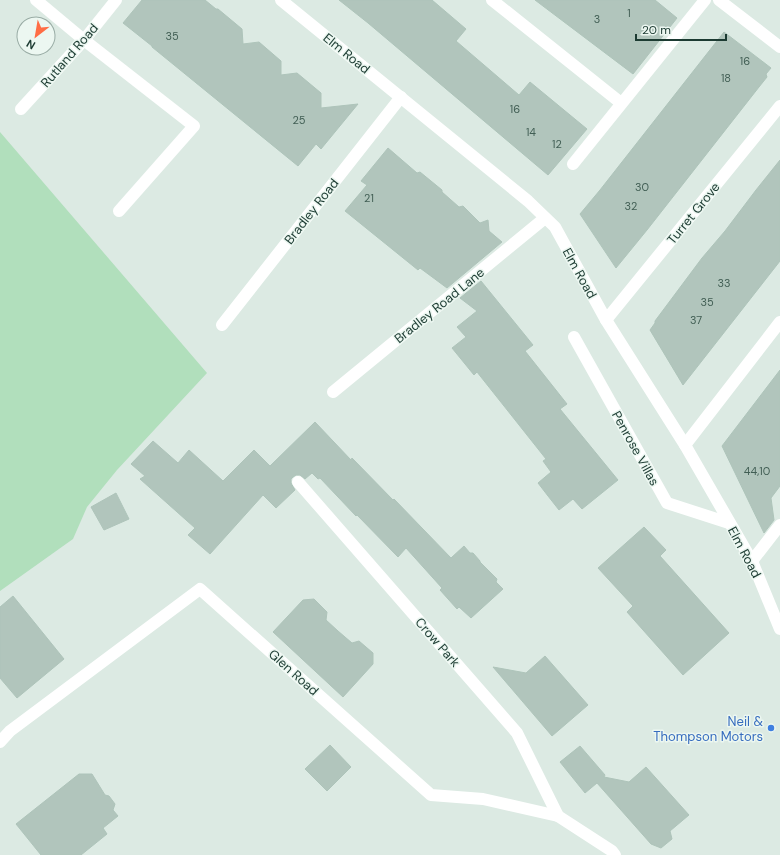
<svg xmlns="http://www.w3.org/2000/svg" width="780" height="855" font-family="'DM Sans',sans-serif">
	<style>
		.green { fill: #b1dfbc }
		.building { fill: #b1c5bc; stroke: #aec4ba }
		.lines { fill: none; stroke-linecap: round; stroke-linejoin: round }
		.service { stroke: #fff; stroke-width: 12 }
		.minor { stroke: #fff; stroke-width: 12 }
		.shop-dot { fill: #3f7fe0; stroke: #ecf7f1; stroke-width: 1.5 }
		.labels { text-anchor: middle; stroke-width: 3; stroke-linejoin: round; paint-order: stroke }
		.number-label { font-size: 11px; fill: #415e54 }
		.street-label { font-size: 13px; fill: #1c3b32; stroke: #ecf7f1 }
		.shop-label { font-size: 13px; fill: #366cbe; stroke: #ecf7f1; text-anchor: end }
	</style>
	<rect width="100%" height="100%" fill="#dceae3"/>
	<path class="green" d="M0,132l207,241 -90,97 -30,37 -14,32 -73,52z"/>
	<g class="building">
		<path d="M142,0h63l11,9h2l24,20 1,15 16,-2 22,19v14l16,-2 24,20v15l37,-4 -37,45 -5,-5 -18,22 -146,-119v-1l-29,-23z"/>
		<path d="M339,0h93l34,29 -10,12 63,54 11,-13 57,47 -39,46 -180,-152z"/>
		<path d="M535,0h120l22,18 -44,56z"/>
		<path d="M724,32l47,36 -5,6 1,3 -8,10 -112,143 -31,38 -36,-54 20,-24z"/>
		<path d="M388,148l29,25 3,-1 22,18v2l17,15 4,-1 17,17 8,-3 1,11 13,11 -55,46 -27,-20 -2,2 -73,-59 22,-26 -6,-4z"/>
		<path d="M780,160v101l-97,124 -33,-55 5,-7v-2l47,-63 23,-27 31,-41z"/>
		<path d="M481,281l52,64 -8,6 42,53 -7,5 58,71 -36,29 -9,-10 -14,11 -11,-14 -10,-13 13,-11 -8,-11 3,-2 -69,-87 -3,3 -22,-27 14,-11 -9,-10 20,-16 -17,-13z"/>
		<path d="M780,370v116l-9,12 3,22 -10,13 -42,-87z"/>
		<path d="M315,422l36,38 1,-2 41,42 1,-1 57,59 13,-12 6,7h3l7,8v1l17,17 -1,3 7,7 -32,29 -12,-11 -2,2 -17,-19 2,-2 -36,-40 -8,9 -41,-42 -1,1 -36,-38 -2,1 -6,-6 -7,6 -5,-4h-4l-3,2 -2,2v4l4,7 -19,18 -13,-13 -53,59 -22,-19 7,-7 -55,-49 5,-3 -14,-12 22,-23 25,22 11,-13 34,31 31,-31 16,16z"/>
		<path d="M116,493l13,26 -25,11 -13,-23z"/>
		<path d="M644,527l22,23 -6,6 69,77 -46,42 -56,-63 6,-6 -35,-38z"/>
		<path d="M13,596l51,63 -47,39 -17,-20v-71z"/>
		<path d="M314,599l13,13 -1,8 12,11 14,12 7,-2 14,12v11l-30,33 -70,-65 30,-32z"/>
		<path d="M545,656l43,49 -36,31 -59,-69 33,6z"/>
		<path d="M330,745l21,22 -24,24 -22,-22z"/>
		<path d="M580,746l25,29 -1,2 25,5 17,-15 43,48 -19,16 2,8 -11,9 -10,-4 -54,-61 -12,10 -25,-31z"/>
		<path d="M79,774h13l13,21 4,1 6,8 -2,6 5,6 -15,12 4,6 -26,21h-40l-25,-31z"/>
	</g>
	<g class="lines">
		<g class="service">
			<path d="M36,0l48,40 110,86 -75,85"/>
			<path d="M492,0l129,103"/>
			<path d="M573,164l132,-164"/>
			<path d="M333,392l212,-174"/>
			<path d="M685,445l95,-123"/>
		</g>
		<g class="minor">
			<path d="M281,0l247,201 27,26 51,93 79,125 67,116 28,68"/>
			<path d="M719,0l61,47"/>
			<path d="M21,109l63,-69 32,-40"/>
			<path d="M606,320l174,-214"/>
			<path d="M222,325l179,-228"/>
			<path d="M574,337l93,166 62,20"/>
			<path d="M298,482l219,251 41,83"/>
			<path d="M752,561l28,-36"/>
			<path d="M0,742l10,-11 190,-142 231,206 52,4 75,17 54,35 3,4"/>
		</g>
	</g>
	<circle class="shop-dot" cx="771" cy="728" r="4"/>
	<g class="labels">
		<g class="number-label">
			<text x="629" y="17">1</text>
			<text x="597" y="23">3</text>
			<text x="172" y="40">35</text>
			<text x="745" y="65">16</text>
			<text x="726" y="82">18</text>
			<text x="515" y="113">16</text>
			<text x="299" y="124">25</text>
			<text x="531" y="136">14</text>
			<text x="557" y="148">12</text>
			<text x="642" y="191">30</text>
			<text x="369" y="202">21</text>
			<text x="631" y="210">32</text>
			<text x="724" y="287">33</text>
			<text x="707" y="306">35</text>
			<text x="696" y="324">37</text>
			<text x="757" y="475">44,10</text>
		</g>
		<g class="street-label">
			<text transform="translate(347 53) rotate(39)" y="5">Elm Road</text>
			<text transform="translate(69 55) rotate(-49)" y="5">Rutland Road</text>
			<text transform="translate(311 211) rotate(-52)" y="5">Bradley Road</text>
			<text transform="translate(693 213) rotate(-51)" y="5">Turret Grove</text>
			<text transform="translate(580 273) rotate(61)" y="5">Elm Road</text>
			<text transform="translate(439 305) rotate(-39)" y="5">Bradley Road Lane</text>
			<text transform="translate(636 448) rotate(61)" y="5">Penrose Villas</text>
			<text transform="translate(745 552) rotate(62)" y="5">Elm Road</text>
			<text transform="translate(438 642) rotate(49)" y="5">Crow Park</text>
			<text transform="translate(294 672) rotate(42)" y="5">Glen Road</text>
		</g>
		<g class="shop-label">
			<text x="763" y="726">Neil &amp;<tspan x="763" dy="15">Thompson Motors</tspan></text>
		</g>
	</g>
	<g transform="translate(36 36) rotate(211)"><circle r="19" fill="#ecf7f1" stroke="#99aca5"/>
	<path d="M0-3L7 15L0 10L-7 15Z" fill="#ff6d45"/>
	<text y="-6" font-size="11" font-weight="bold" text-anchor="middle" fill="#1c3b32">N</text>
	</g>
	<path d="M636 34v6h90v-6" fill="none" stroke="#1c3b32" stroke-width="2"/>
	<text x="642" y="34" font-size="12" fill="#1c3b32" stroke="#ecf7f1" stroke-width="3" paint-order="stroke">20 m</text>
</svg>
